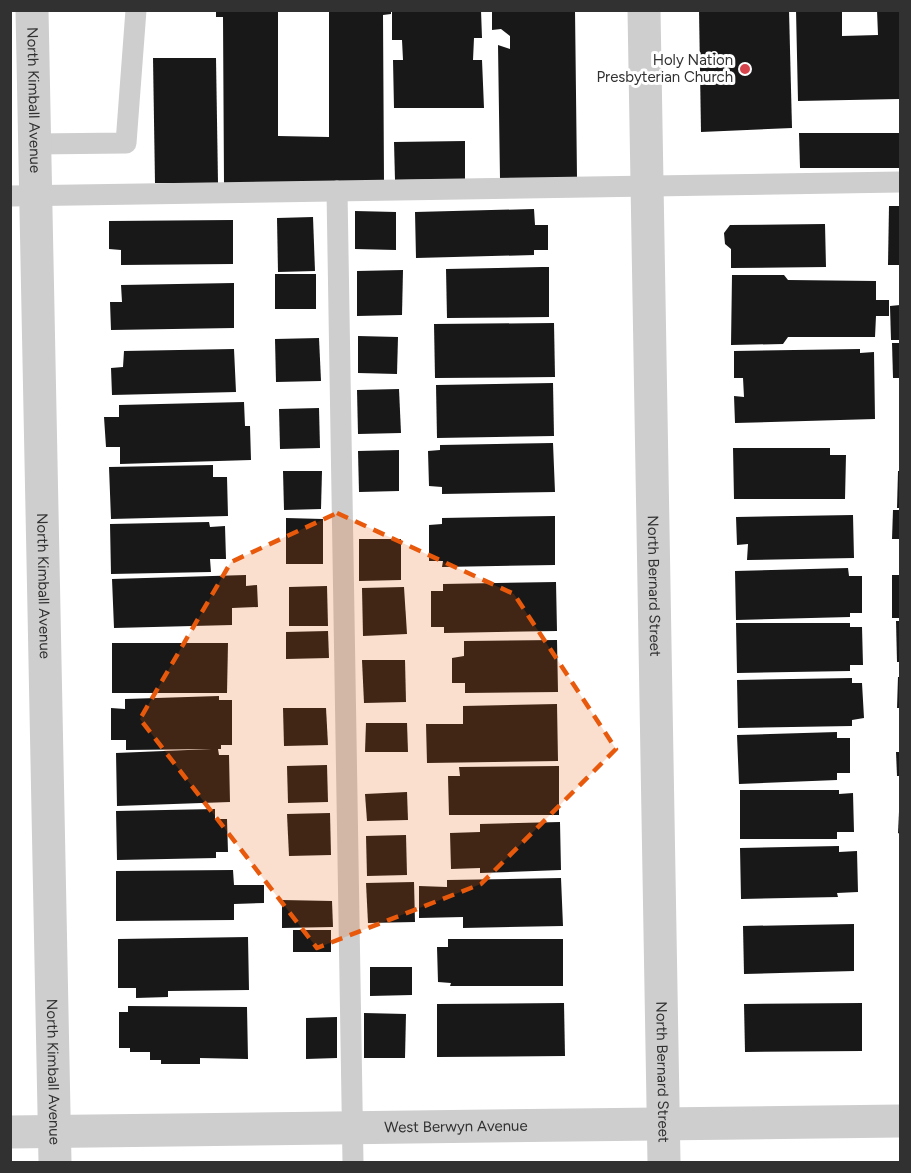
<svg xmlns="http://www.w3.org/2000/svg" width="911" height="1173" font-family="Figtree,sans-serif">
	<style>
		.building { fill: #181818 }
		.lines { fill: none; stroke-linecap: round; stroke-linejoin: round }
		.service { stroke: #cecece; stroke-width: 21 }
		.minor { stroke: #cecece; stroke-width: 33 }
		.tertiary { stroke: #cecece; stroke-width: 33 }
		.marked { fill: #e8590c; fill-opacity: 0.2; stroke: #e8590c; stroke-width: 4.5; stroke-dasharray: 12 8; stroke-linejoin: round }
		.poi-dot { fill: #d7444c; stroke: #fff; stroke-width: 2 }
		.labels { text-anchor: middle; stroke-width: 6; stroke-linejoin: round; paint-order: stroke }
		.poi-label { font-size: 15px; fill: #313131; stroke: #fff; text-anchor: end }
		.street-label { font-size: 15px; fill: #313131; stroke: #fff }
	</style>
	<rect width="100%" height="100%" fill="#fff"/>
	<g class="building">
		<path d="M216,10h62v126l51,1v-127h62v4l-8,1 1,168 -160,1 -1,-167h-7z"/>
		<path d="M392,10h89l1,28h-8l-1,22h9l2,48h-90l-1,-48h10l-1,-20h-10z"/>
		<path d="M492,10h83l2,168 -77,1 -2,-134 12,4v-13l-9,-7 -9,1z"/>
		<path d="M699,10h90l3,118 -91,4z"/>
		<path d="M796,10h46v26l36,-1 -1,-25h23v89l-102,2z"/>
		<path d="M153,58h63l2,125h-63z"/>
		<path d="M799,133h101v35h-100z"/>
		<path d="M465,141v38l-70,1 -1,-38z"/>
		<path d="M889,206h11v59h-12z"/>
		<path d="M534,209l1,16h13v25h-14v5l-118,3 -1,-46z"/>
		<path d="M355,211l41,1v38l-41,-1z"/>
		<path d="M313,217l2,54 -37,1 -1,-54z"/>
		<path d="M233,220v44l-112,1v-15l-12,-1v-28z"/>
		<path d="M825,224l1,43 -95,1v-19l-6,-5 -1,-11 6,-8z"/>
		<path d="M542,267h7v50l-102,1 -1,-49z"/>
		<path d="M403,270l-1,45 -45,1v-45z"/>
		<rect x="275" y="274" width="41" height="35"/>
		<path d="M732,275h52l4,5 88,1v19h13v16h-13l-1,21h-87l-5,7 -52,1z"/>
		<path d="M234,283v45l-123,2 -1,-28h12l-1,-17z"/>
		<path d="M900,305v35h-9l-1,-34z"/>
		<path d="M554,323l1,54 -120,1 -1,-54z"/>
		<path d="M358,336l40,1 -1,37 -39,-1z"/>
		<path d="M319,338l2,43 -45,1 -1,-43z"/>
		<path d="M892,343h8v35h-7z"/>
		<path d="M234,349l2,43 -124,3 -1,-27 12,-1 1,-16z"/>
		<path d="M860,349v4l14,-1 1,67 -140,4 -1,-27 10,1 -1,-19h-9v-27z"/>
		<path d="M553,383l1,53 -117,2 -1,-53z"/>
		<path d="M399,389l2,44 -43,1 -1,-44z"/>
		<path d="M244,402l1,24h5l1,34 -131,4v-17h-14l-2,-30h15v-12z"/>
		<path d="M319,408l1,40 -40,1 -1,-40z"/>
		<path d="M553,443l2,49 -113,2v-7l-13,-1 -1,-35 12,-1v-5z"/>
		<path d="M733,448h97v7h16l-1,44h-111z"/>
		<path d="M399,450v41l-40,1 -1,-41z"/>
		<path d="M213,465v12h14l1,39 -117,3 -2,-52z"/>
		<path d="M283,471h39l-1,38 -37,1z"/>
		<path d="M898,471h2v37h-3z"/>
		<path d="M893,510h7v29h-8z"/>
		<path d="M853,515l1,43 -107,2 1,-16 -11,1 -1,-28z"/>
		<path d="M555,516v49l-113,2 1,-6h-14v-36l13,-1v-6z"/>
		<path d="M286,518l37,1v45h-37z"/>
		<path d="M209,522l1,5 15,-1 1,33h-16l1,13 -100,2 -1,-50z"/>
		<path d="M359,539h42v41l-42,1z"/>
		<path d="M848,568l1,8h13v37h-12v4l-114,3 -1,-49z"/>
		<path d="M246,575v11l11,-1 1,22 -26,1v17l-118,3 -2,-49z"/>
		<rect x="892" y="575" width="8" height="43"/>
		<path d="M556,582l1,49 -113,2v-6h-13v-36h12v-7z"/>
		<path d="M327,586l1,40h-39v-39z"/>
		<path d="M404,587l3,47 -44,2 -1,-48z"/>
		<path d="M896,621h4v41h-3z"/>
		<path d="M736,623h114v4h12l1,38h-13v6l-113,2z"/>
		<path d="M328,631l1,27 -43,1v-27z"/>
		<path d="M557,640l1,52 -93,1v-10h-13v-25l12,-2v-15z"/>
		<path d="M112,643h116l-1,50h-115z"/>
		<path d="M362,660h43l1,42 -42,1z"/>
		<path d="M898,677h2v31h-3z"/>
		<path d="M852,678v5h10l2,35 -12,2v6l-114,2 -1,-48z"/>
		<path d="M219,696v4h13v45h-11v4h-3l1,6h10l1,47 -113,4 -1,-53 96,-4 -86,1v-10h-15v-32l14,1v-10z"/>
		<path d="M557,704l1,57 -131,2 -1,-39h37v-18z"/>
		<path d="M283,708h43l2,37 -44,1z"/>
		<path d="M366,723h41l1,29h-43z"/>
		<path d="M837,732v6h13v35h-13v7l-98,4 -2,-49z"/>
		<path d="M896,752h4v24h-3z"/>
		<path d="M327,765l1,37 -40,1 -1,-37z"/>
		<path d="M559,766v49h-110l-1,-39h12l-1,-9z"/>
		<path d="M740,790h99v4l14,-1 1,39h-17v7h-97z"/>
		<path d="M407,792l1,28 -41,1 -2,-27z"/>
		<path d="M215,809v10h12l1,33h-12v6l-99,2 -1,-49z"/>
		<path d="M899,812h1v22l-2,-1z"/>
		<path d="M330,813l1,42 -42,1 -2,-42z"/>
		<path d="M560,822l1,48 -81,3v-5l-29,1 -1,-36 30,-1v-8z"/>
		<path d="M406,835l1,40 -40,1 -1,-40z"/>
		<path d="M839,846v6l18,-1 1,41 -21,1 1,4 -97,2 -1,-51z"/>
		<path d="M233,870l1,15h30v18l-30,1v16l-118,1v-50z"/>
		<path d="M561,878l2,48 -100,2v-11l-44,1v-32l28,1v-7z"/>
		<path d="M414,882l1,40 -47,1 -2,-40z"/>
		<path d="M282,900l50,1 1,26 -51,1z"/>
		<path d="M854,924v47l-110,3 -1,-48z"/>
		<rect x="293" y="930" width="38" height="22"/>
		<path d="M248,937l1,53 -81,1v6l-32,1v-10h-18v-49z"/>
		<path d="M448,939h115v47h-113l1,-3 -13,-1 -1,-35h11z"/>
		<path d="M370,967h42v28l-42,1z"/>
		<path d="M564,1003l1,53 -128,1v-53z"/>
		<path d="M862,1003v48l-117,1 -1,-48z"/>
		<path d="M128,1006l119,1 1,52 -48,-1v6h-39v-4h-11v-8h-20v-4h-11v-36h9z"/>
		<path d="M364,1013l42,1 -1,44h-41z"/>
		<path d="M337,1017v41l-31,1v-41z"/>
	</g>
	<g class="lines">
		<g class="service">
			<path d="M35,144l91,-1 10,-133"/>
			<path d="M337,191l16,971"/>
			<path d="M10,196l890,-14"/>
		</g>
		<g class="minor">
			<path id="s1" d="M644,10l20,1152"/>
			<path id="s2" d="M10,1132l890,-11"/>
		</g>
		<path class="tertiary" id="s3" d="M32,10l23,1152"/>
	</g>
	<path class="marked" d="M337,513l177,81 102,155 -135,135 -164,64 -177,-229 91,-157z"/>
	<circle class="poi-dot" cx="745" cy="69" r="6"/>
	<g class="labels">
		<g class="poi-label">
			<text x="733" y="65">Holy Nation<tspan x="733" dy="17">Presbyterian Church</tspan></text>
		</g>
		<g class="street-label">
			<text dy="5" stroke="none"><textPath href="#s3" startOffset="90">North Kimball Avenue</textPath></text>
			<text dy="5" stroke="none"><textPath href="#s3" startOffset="576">North Kimball Avenue</textPath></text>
			<text dy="5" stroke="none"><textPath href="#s1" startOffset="576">North Bernard Street</textPath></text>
			<text dy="5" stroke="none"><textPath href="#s3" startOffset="1062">North Kimball Avenue</textPath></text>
			<text dy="5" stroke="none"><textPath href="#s1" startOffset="1062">North Bernard Street</textPath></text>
			<text dy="5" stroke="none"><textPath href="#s2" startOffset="446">West Berwyn Avenue</textPath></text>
		</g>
	</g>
	<rect width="911" height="1173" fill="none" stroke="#313131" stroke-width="24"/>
</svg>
